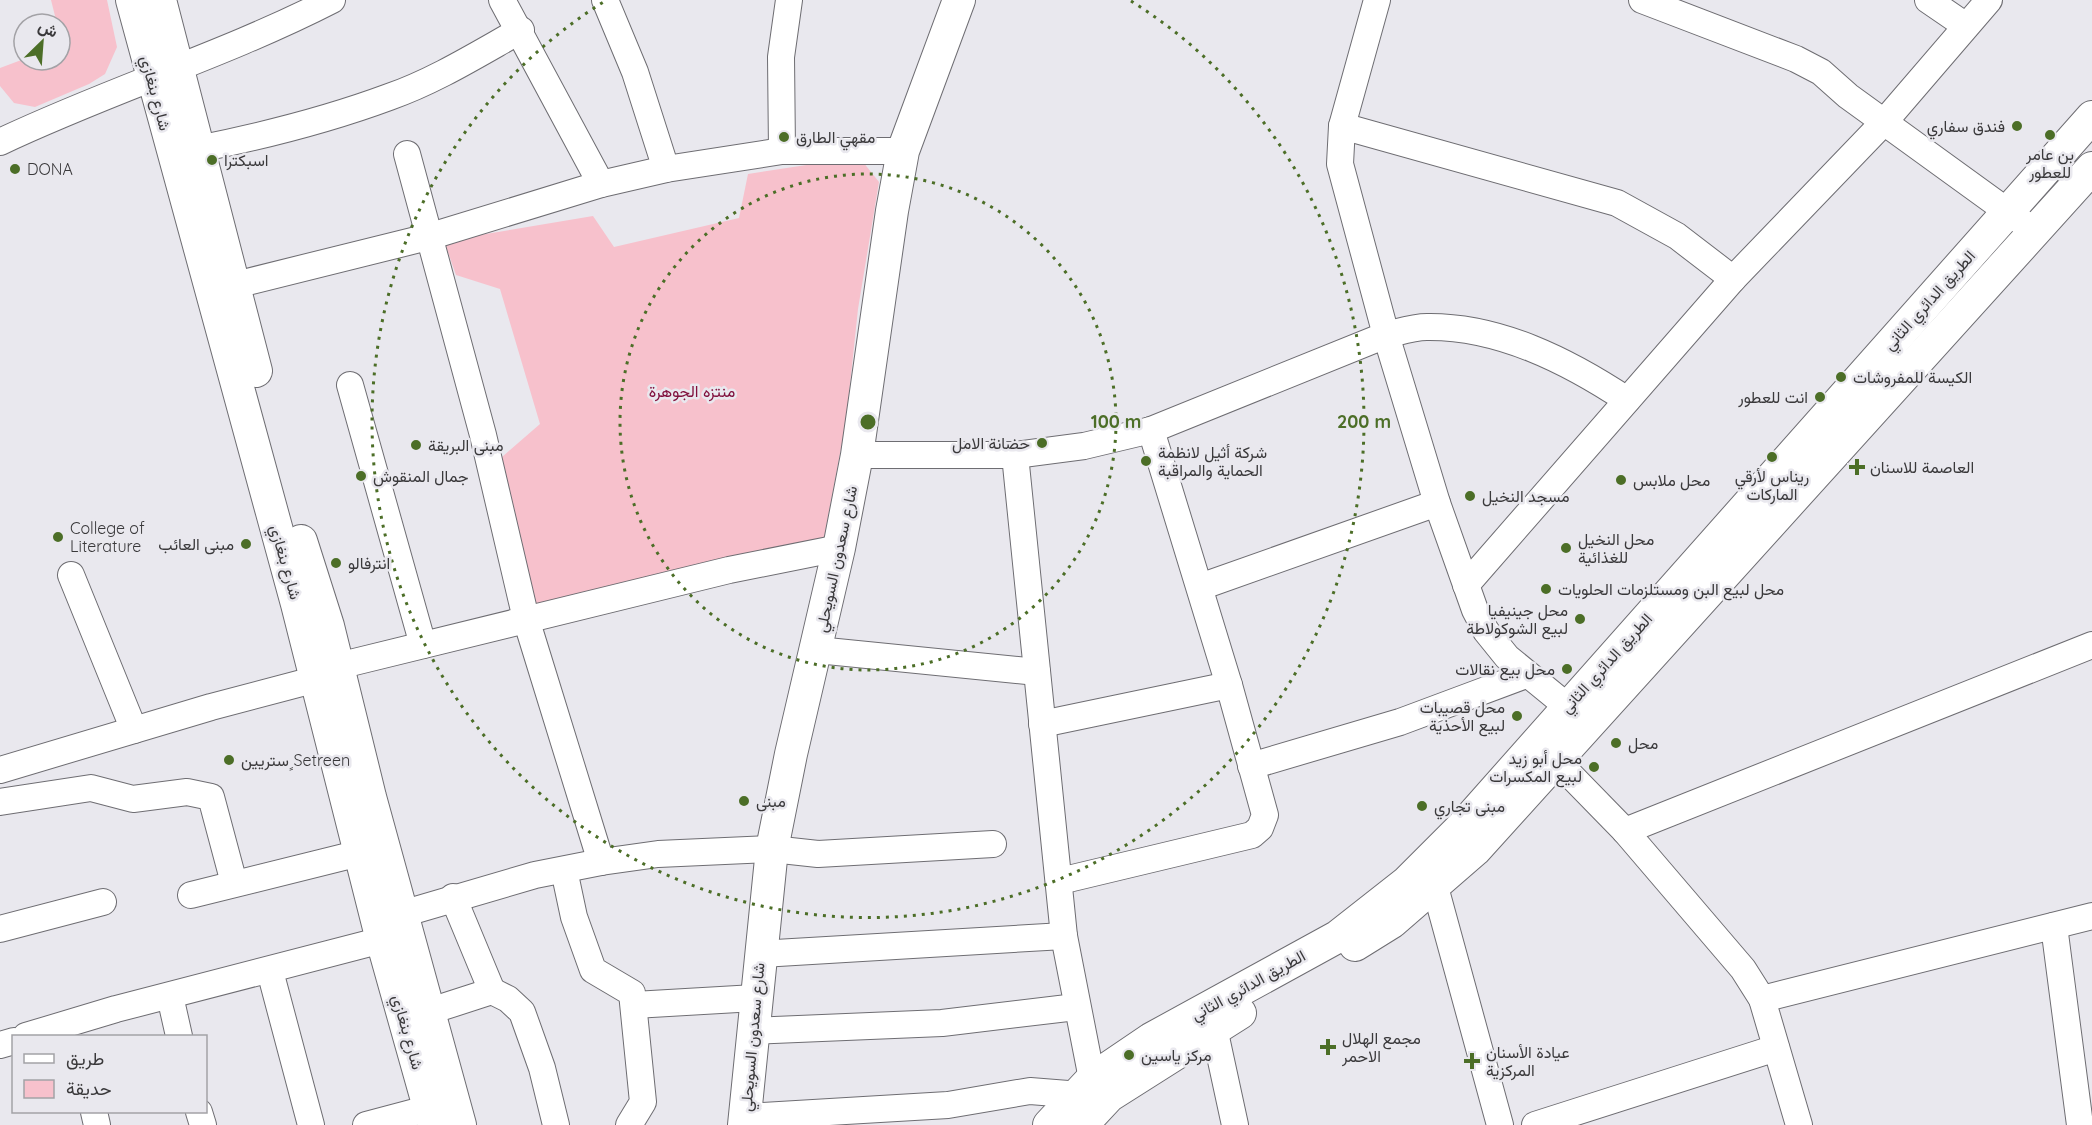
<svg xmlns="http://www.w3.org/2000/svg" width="2092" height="1125" font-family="Quicksand,Vazirmatn,sans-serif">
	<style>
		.green { fill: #f7c1cc }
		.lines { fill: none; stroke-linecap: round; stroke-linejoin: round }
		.minor-casing { stroke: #6e6d72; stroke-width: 28 }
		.major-casing { stroke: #6e6d72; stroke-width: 34 }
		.minor { stroke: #fff; stroke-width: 26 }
		.major { stroke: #fff; stroke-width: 32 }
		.ring { fill: none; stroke: #4c6e27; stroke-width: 3; stroke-dasharray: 3 6 }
		.poi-dot { fill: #4c6e27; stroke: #e9e8ee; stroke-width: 2 }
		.labels { text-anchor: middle; stroke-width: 5; stroke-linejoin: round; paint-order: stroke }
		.street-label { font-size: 16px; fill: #3a393b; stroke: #e9e8ee }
		.poi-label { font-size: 16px; fill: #3a393b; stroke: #e9e8ee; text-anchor: start }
		.park-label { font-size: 16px; fill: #80103d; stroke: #e9e8ee }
		.centre { fill: #4c6e27; stroke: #e9e8ee; stroke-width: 3 }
		.ring-label { font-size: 18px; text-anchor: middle; font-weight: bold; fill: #4c6e27; stroke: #e9e8ee; stroke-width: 5; stroke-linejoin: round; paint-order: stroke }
	</style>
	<rect width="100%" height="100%" fill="#e9e8ee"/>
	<g class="green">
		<path d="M51,0h56l10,47 -12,27 -16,10 -54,23 -21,-4 -14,-17v-18l24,-9 36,1 2,-17 -2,-19h-3z"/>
		<path d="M859,157l20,25 -21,127 -12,113 -22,116 -26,15 -260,61 -36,-157 38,-33 -40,-135 -44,-14 -12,-34 149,-25 21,31 125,-29 9,-44z"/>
	</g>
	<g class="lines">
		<g class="minor-casing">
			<g id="minor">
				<path d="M502,0l99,184"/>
				<path d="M605,0l30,72 31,97"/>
				<path d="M1377,0l-35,126 -2,38 46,171 51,168 38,107 11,21 21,26 61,50"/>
				<path d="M1642,0l154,59 25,13 27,24 185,134"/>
				<path d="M1928,0l38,26"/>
				<path d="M1342,126l275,77 60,33 56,43"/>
				<path d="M0,142c109,-52 225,-87 332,-142"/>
				<path d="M198,149c65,-13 129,-29 191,-52 46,-16 89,-43 132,-67"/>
				<path d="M782,151l-1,-94 8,-57"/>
				<path d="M407,154l76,281 43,184 75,243"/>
				<path d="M235,285l193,-48 173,-53 65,-15 116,-18h121"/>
				<path d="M350,385l73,260"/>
				<path d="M857,455h158l69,-9 67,-16 235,-95c13,-3 27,-8 41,-8 72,-1 141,34 200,73"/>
				<path d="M1015,455l49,481 28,143"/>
				<path d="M71,575l63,155"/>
				<path d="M1466,585l267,-306 152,-158 104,-121"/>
				<path d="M1200,587l237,-84"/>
				<path d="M817,650l220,22"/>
				<path d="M338,666l391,-96 110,-22"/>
				<path d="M1042,724l187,-39"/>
				<path d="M1544,748l81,83 118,138 19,30 37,126"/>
				<path d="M1251,766l149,-44 126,-47"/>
				<path d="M0,770l211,-63 106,-28"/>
				<path d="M0,802l91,-14 42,11 54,-7 24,5 23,86"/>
				<path d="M1625,831l467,-186"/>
				<path d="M564,870l10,47 19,53 39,23 11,109 -14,23"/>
				<path d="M1060,881l192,-46 8,-7 5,-13 -36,-130 -78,-255"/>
				<path d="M1435,887l65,238"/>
				<path d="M191,895l169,-42"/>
				<path d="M453,897l39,94"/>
				<path d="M402,914l133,-39 66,-13 57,-8 114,-5 46,5 175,-10"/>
				<path d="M2054,926l26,199"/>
				<path d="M0,929l103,-27"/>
				<path d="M760,954l304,-18"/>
				<path d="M270,971l41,154"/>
				<path d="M170,996l9,40"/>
				<path d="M1762,999l330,-83"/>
				<path d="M634,1005l121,-7"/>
				<path d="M430,1011l62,-20 16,8 14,13 20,56 14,57"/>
				<path d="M1214,1028l21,97"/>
				<path d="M751,1031l191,-8 134,-16"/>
				<path d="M26,1036l90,-27 266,-69"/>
				<path d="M0,1045l14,-4"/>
				<path d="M94,1112l3,13"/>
				<path d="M199,1112l4,13"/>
				<path d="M744,1117l204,-12 82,-14 38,3 7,3 7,13"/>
				<path d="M366,1125l64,-17"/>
				<path d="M1535,1125l241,-77"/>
			</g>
		</g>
		<g class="major-casing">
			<g id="major">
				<path d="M132,0l165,604 85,336 52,185"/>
				<path d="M160,0l96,371"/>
				<path d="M301,541l27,85 42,171 90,328"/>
				<path d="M1355,945l37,-23 83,-72 617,-682"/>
				<path d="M744,1125l28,-276 19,-95 48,-206 18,-93 35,-244 11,-60 56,-151"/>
				<path d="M1049,1125l43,-46 59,-40 186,-102 70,-55 55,-55 630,-710"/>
				<path d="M1082,1125l27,-29 131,-83"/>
			</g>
		</g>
		<use href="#minor" class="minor"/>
		<use href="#major" class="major"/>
	</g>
	<g class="ring">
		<circle cx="868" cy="422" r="248"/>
		<path d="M1131 1A496 496 0 1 1 605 1"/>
	</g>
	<g class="poi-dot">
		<circle cx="2017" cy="126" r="6"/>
		<circle cx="2050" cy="135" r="6"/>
		<circle cx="784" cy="137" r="6"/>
		<circle cx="212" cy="160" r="6"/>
		<circle cx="15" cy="169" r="6"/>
		<circle cx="1841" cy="377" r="6"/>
		<circle cx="1820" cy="397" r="6"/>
		<circle cx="1042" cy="443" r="6"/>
		<circle cx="416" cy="445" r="6"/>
		<circle cx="1772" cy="457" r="6"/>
		<circle cx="1146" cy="461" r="6"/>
		<path d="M1854 458h6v6h6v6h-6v6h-6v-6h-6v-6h6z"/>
		<circle cx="361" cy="476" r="6"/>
		<circle cx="1621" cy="480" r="6"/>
		<circle cx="1470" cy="496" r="6"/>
		<circle cx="58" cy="537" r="6"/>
		<circle cx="246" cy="544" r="6"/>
		<circle cx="1566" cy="548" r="6"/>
		<circle cx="336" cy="563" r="6"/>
		<circle cx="1546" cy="589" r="6"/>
		<circle cx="1580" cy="619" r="6"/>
		<circle cx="1567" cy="669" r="6"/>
		<circle cx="1517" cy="716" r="6"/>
		<circle cx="1616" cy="743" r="6"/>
		<circle cx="229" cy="760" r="6"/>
		<circle cx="1594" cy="767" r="6"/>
		<circle cx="744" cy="801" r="6"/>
		<circle cx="1422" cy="806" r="6"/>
		<path d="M1325 1038h6v6h6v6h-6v6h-6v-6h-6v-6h6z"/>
		<circle cx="1129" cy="1055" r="6"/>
		<path d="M1469 1052h6v6h6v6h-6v6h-6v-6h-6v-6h6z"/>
	</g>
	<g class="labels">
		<g class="street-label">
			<text transform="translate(156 93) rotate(75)" y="6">شارع بنغازي</text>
			<text transform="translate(1929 300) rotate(-48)" y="6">الطريق الدائري الثاني</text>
			<text transform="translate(836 559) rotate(-78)" y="6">شارع سعدون السويحلي</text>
			<text transform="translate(286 562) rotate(74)" y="6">شارع بنغازي</text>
			<text transform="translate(1606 663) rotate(-48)" y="6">الطريق الدائري الثاني</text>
			<text transform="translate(1248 985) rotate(-29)" y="6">الطريق الدائري الثاني</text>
			<text transform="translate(408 1032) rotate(74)" y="6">شارع بنغازي</text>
			<text transform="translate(752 1037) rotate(-85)" y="6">شارع سعدون السويحلي</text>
		</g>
		<g class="poi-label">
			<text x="2005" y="132" text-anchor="end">فندق سفاري</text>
			<text x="796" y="143">مقهي الطارق</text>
			<text x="2050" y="160" text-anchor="middle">بن عامر<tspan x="2050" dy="18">للعطور</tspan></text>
			<text x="224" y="166">اسبكترا</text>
			<text x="27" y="175">DONA</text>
			<text x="1853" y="383">الكيسة للمفروشات</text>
			<text x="1808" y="403" text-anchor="end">انت للعطور</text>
			<text x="1030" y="449" text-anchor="end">حضانة الامل</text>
			<text x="428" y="451">مبنى البريقة</text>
			<text x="1158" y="458">شركة أثيل لانظمة<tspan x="1158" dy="18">الحماية والمراقبة</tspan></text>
			<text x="1870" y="473">العاصمة للاسنان</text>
			<text x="373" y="482">جمال المنقوش</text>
			<text x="1772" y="482" text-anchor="middle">ريناس لأرقي<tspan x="1772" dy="18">الماركات</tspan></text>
			<text x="1633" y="486">محل ملابس</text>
			<text x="1482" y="502">مسجد النخيل</text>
			<text x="70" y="534">College of<tspan x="70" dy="18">Literature</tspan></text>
			<text x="1578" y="545">محل النخيل<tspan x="1578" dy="18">للغذائية</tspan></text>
			<text x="234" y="550" text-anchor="end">مبنى العائب</text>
			<text x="348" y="569">انترفالو</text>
			<text x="1558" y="595">محل لبيع البن ومستلزمات الحلويات</text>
			<text x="1568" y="616" text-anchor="end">محل جينيفيا<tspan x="1568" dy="18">لبيع الشوكولاطة</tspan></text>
			<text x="1555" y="675" text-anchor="end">محل بيع نقالات</text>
			<text x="1505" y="713" text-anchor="end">محل قصيبات<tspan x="1505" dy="18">لبيع الأحذية</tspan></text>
			<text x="1628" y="749">محل</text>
			<text x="1582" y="764" text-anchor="end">محل أبو زيد<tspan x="1582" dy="18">لبيع المكسرات</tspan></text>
			<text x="241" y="766">ستريين ٍSetreen</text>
			<text x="756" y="807">مبنى</text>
			<text x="1434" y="812">مبنى تجاري</text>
			<text x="1342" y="1044">مجمع الهلال<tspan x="1342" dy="18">الاحمر</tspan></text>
			<text x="1486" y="1058">عيادة الأسنان<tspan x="1486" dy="18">المركزية</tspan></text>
			<text x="1141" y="1061">مركز ياسين</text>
		</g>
		<g class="park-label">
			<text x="692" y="397">منتزه الجوهرة</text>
		</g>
	</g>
	<circle cx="868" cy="422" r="9" class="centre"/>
	<g class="ring-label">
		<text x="1116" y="428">100 m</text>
		<text x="1364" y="428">200 m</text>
	</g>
	<rect x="12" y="1035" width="195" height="78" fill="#e9e8ee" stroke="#a3a2a6" stroke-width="1.5"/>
	<rect x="24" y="1054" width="30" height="9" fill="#ffffff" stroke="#a3a2a6" stroke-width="1.5"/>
	<text x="66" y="1065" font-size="18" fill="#3a393b">طريق</text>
	<rect x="24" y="1080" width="30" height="18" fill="#f7c1cc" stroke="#a3a2a6" stroke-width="1.5"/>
	<text x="66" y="1095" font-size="18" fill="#3a393b">حديقة</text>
	<g transform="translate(42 42) rotate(25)"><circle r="28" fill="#e9e8ee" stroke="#a3a2a6" stroke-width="1.5"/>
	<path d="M0-4.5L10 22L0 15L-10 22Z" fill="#4c6e27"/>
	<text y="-9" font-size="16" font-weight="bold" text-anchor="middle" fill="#3a393b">ش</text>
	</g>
</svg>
